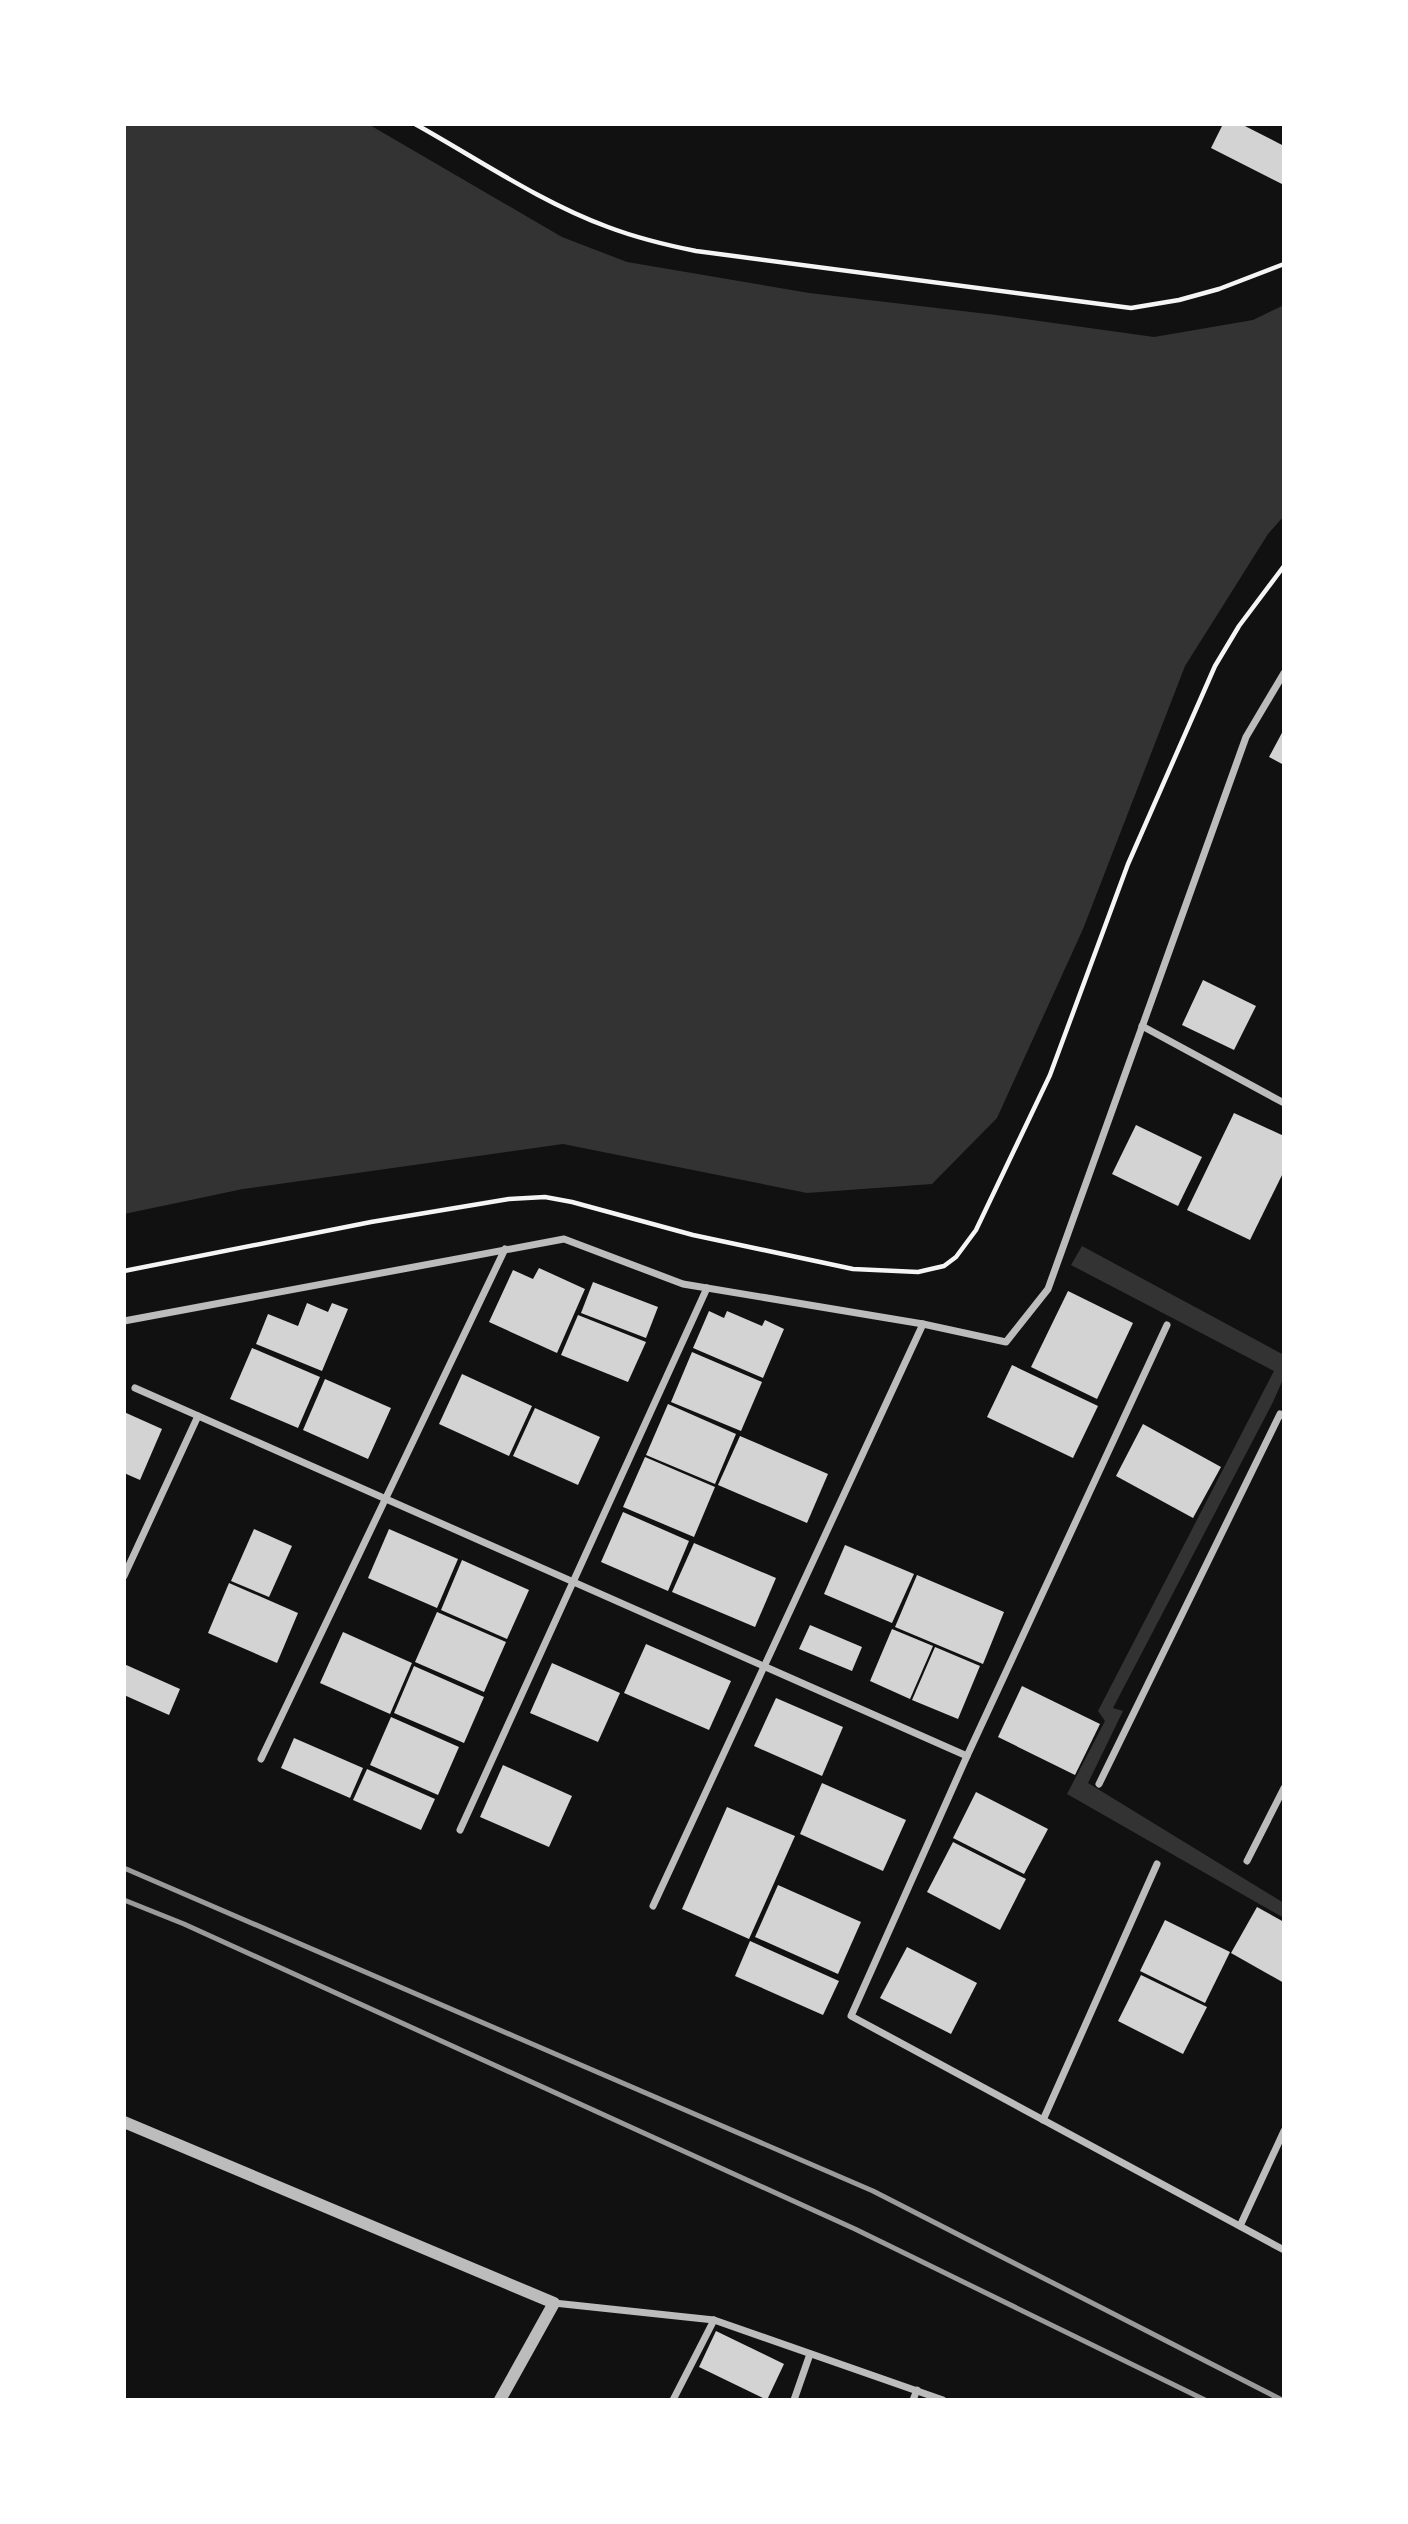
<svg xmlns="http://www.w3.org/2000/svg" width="1408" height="2524" font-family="'Nunito Sans',sans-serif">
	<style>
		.water { fill: #333 }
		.building { fill: #d3d3d3 }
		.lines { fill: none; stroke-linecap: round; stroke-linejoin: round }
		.path { stroke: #f5f5f5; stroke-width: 4.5 }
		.minor { stroke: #bcbcbc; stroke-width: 7 }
		.tertiary { stroke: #bcbcbc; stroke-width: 12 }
		.rail { stroke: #9a9a9a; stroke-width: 5 }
	</style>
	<rect width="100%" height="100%" fill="#111"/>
	<g class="water">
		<path d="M124,124h244l194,113 65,25 182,31 187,22 158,22 99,-17 31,-15v211l-16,18 -83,132 -102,263 -86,189 -65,66 -125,9 -244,-49 -320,45 -119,25z"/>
		<path d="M1082,1246l202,109v22l-11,25 -160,306 10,3 -35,72 196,120v15l-217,-124 38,-73 -7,-10 176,-340 -203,-106z"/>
	</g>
	<g class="building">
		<path d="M1223,124h18l43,22v39l-73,-37z"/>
		<path d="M1284,729v36l-15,-8z"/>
		<path d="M1203,980l53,26 -22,44 -52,-25z"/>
		<path d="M1234,1113l50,23v35l-34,69 -63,-30z"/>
		<path d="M1136,1125l66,32 -24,49 -66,-32z"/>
		<path d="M539,1268l46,21 -28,64 -68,-31 24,-52 20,9z"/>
		<path d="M593,1282l65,25 -12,31 -65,-25z"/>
		<path d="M1068,1291l65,32 -36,76 -66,-32z"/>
		<path d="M307,1303l21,9 4,-9 16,6 -26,62 -66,-27 12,-30 30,12z"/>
		<path d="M709,1311l15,7 3,-7 35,15 3,-6 19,9 -21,49 -70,-30z"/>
		<path d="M578,1315l68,27 -18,40 -67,-27z"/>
		<path d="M252,1348l68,29 -22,51 -68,-29z"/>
		<path d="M692,1352l70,30 -21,49 -70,-29z"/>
		<path d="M1012,1365l86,41 -25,52 -86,-41z"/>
		<path d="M462,1374l70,32 -23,50 -70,-32z"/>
		<path d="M325,1379l66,29 -23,51 -65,-29z"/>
		<path d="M668,1404l68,30 -21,50 -69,-29z"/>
		<path d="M535,1408l65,29 -22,48 -65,-29z"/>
		<path d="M124,1412l38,17 -22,51 -16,-7z"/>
		<path d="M1143,1424l78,43 -28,51 -77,-42z"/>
		<path d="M740,1436l88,38 -21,49 -89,-38z"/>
		<path d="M645,1457l70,30 -21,50 -71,-30z"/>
		<path d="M623,1512l66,29 -21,50 -67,-29z"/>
		<path d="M254,1529l38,17 -23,51 -38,-16z"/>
		<path d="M389,1529l69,30 -21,49 -69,-30z"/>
		<path d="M694,1543l82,35 -21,49 -83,-35z"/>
		<path d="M845,1545l69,29 -22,49 -68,-29z"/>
		<path d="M462,1560l67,30 -22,49 -66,-29z"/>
		<path d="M917,1575l87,37 -21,52 -88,-37z"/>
		<path d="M229,1583l69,30 -21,50 -69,-30z"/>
		<path d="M437,1612l69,30 -22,50 -69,-30z"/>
		<path d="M810,1625l52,22 -10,24 -53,-22z"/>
		<path d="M892,1629l41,17 -23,53 -40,-18z"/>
		<path d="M343,1632l69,31 -22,51 -70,-31z"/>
		<path d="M646,1644l85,37 -22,49 -85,-37z"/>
		<path d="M935,1647l45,19 -22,53 -46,-19z"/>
		<path d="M552,1663l68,30 -22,49 -68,-29z"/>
		<path d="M124,1664l56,25 -11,26 -45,-20z"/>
		<path d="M414,1666l70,31 -20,46 -70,-30z"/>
		<path d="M1022,1686l78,38 -25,51 -77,-38z"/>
		<path d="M776,1698l67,29 -21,49 -68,-30z"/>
		<path d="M391,1717l68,30 -21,48 -68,-30z"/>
		<path d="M294,1738l69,30 -13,30 -69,-30z"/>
		<path d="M503,1765l69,31 -23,51 -69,-30z"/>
		<path d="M367,1769l68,30 -14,31 -68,-30z"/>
		<path d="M822,1783l84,37 -23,51 -83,-37z"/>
		<path d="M976,1792l72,37 -24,45 -71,-36z"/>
		<path d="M727,1807l68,29 -46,103 -67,-30z"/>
		<path d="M953,1842l73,37 -26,51 -73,-38z"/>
		<path d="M778,1885l83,37 -23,52 -83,-37z"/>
		<path d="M1257,1907l27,15v61l-53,-30z"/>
		<path d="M1165,1920l65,32 -25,51 -65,-32z"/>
		<path d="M750,1941l89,40 -16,34 -88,-39z"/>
		<path d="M907,1947l70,36 -26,51 -71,-36z"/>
		<path d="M1141,1975l66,32 -24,47 -65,-33z"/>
		<path d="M716,2331l68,33 -17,36 -68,-33z"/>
	</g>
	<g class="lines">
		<g class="path">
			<path d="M415,124c63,35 125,78 193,103 29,11 58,18 88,24l435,57 48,-8 40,-11 65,-25"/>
			<path d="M124,1271l247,-49 138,-23 36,-2 27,5 121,33 160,34 65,3 26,-6 12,-9 20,-27 74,-155 78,-211 87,-198 24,-40 45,-60"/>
		</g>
		<g class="minor">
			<path d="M1142,1026l142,77"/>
			<path d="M124,1321l440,-82 119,45 240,40 83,18 42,-53 198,-552 38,-64"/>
			<path d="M1167,1325l-200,431 -116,260 433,234"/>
			<path d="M135,1388l832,368"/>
			<path d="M124,1576l74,-160"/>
			<path d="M261,1759l244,-510"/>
			<path d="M1099,1784l181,-370 4,2"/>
			<path d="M460,1830l247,-542"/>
			<path d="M1247,1861l37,-73"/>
			<path d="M653,1906l270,-582"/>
			<path d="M1043,2120l114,-256"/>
			<path d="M1240,2226l44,-95"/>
			<path d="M554,2303l160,17 229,80"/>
			<path d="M673,2400l41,-80"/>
			<path d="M794,2400l16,-46"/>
			<path d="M913,2400l4,-10"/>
		</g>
		<path class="tertiary" d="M124,2122l430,181 -54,97"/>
		<g class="rail">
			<path d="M124,1868l749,323 409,209"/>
			<path d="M124,1900l60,24 671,305 350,171"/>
		</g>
	</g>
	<rect width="1408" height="2524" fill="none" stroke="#ffffff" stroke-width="252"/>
</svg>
